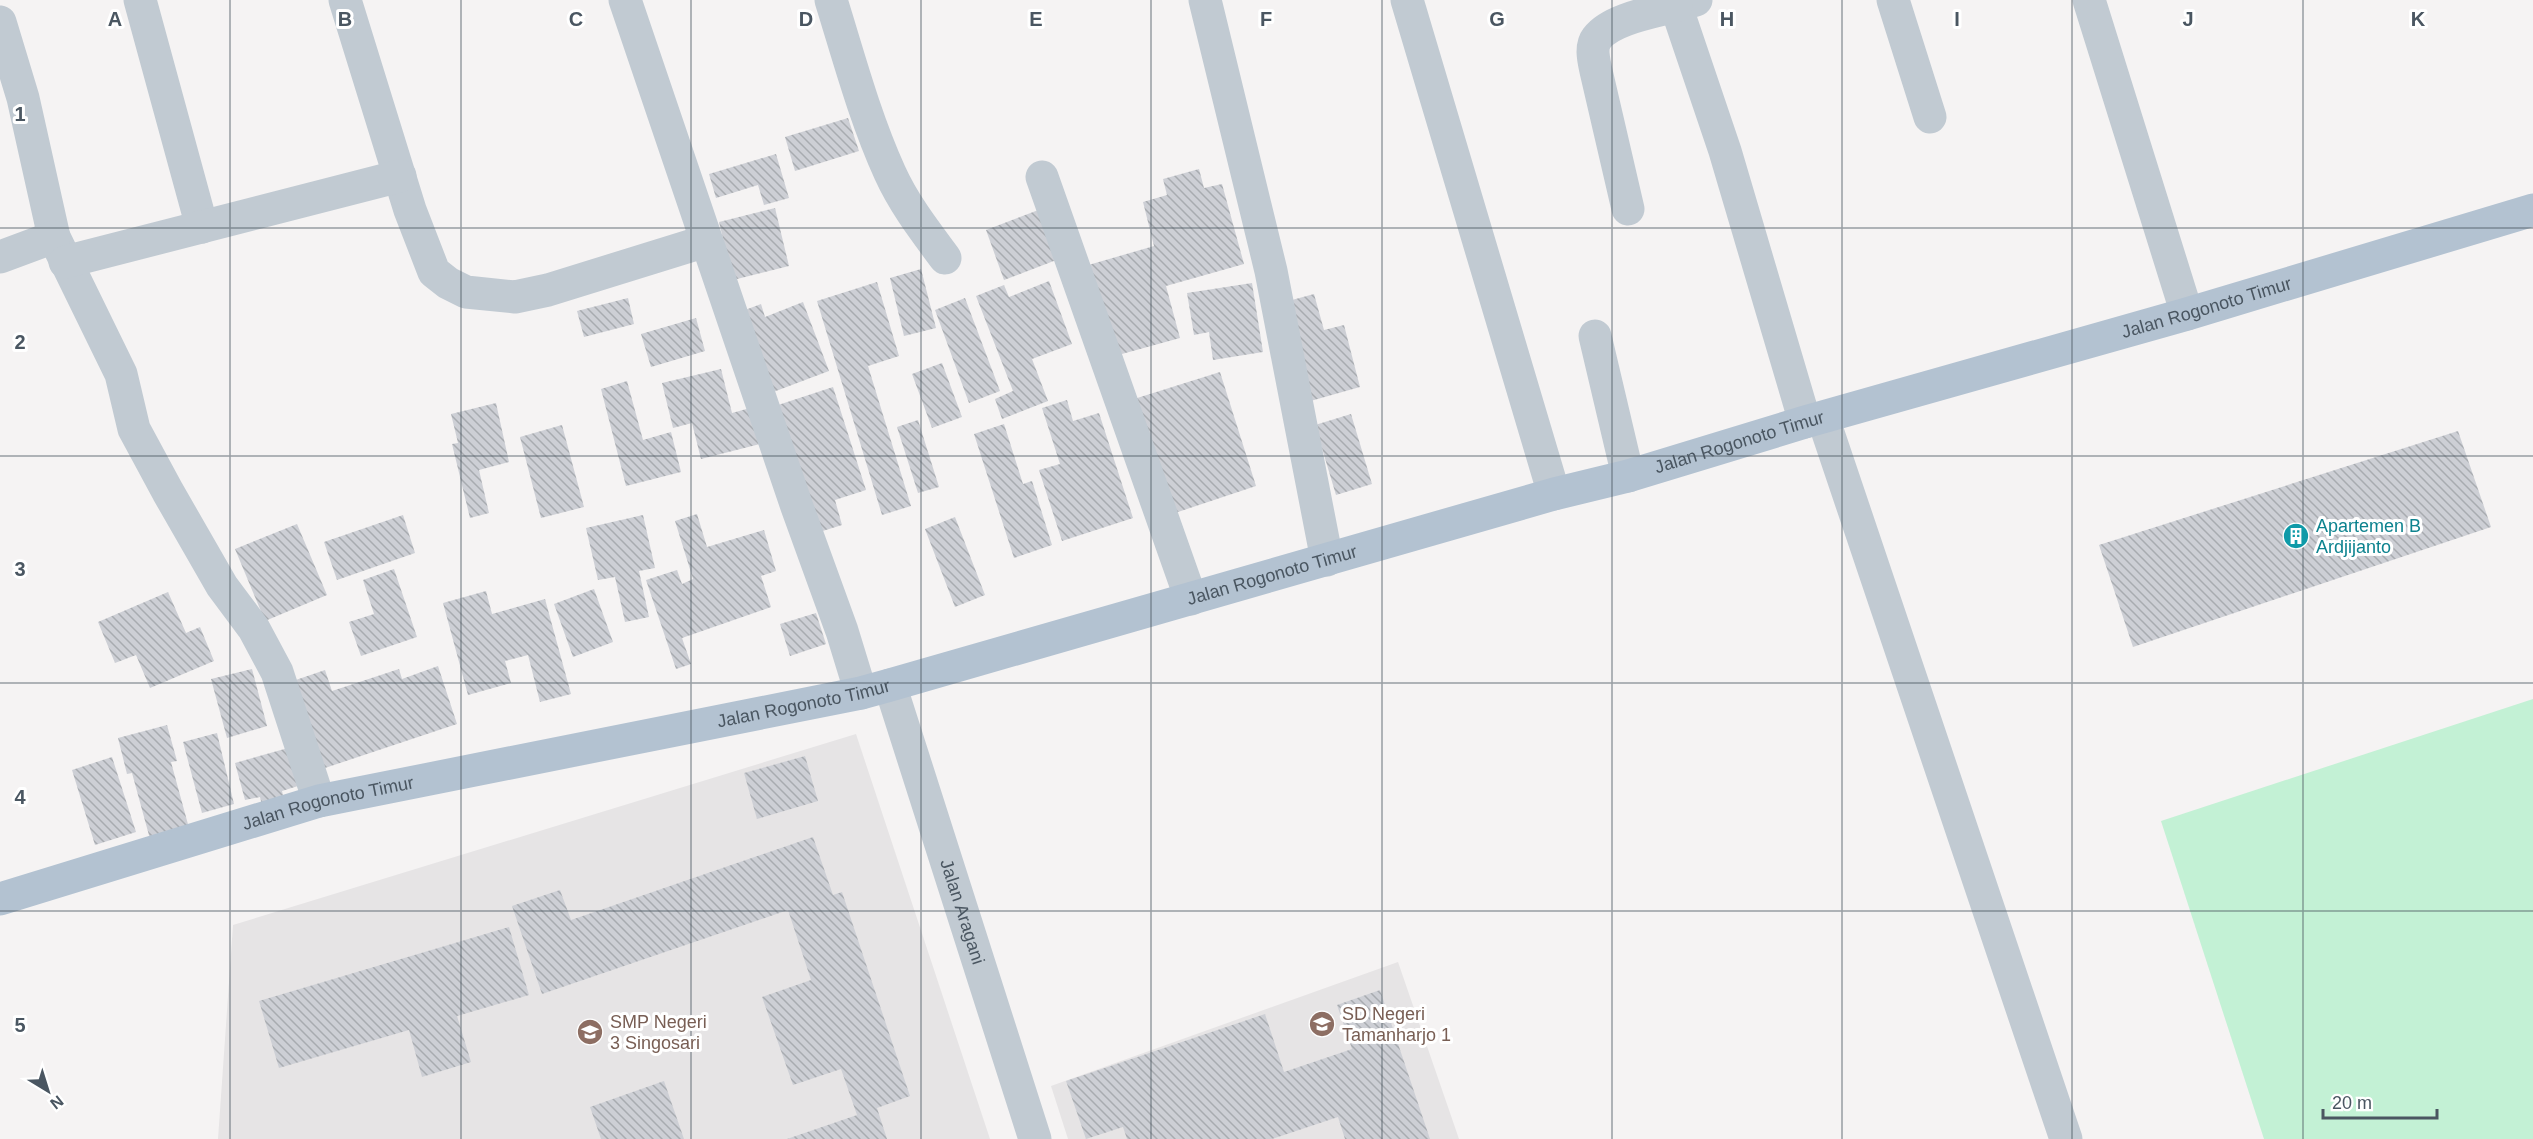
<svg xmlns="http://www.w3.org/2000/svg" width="2533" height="1139" font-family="Helvetica,sans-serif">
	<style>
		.education { fill: #e6e4e5 }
		.pitch { fill: #c3f1d5 }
		.building { fill: url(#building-back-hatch) }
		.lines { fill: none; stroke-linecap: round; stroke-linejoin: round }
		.minor { stroke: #c1cad2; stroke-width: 33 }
		.major { stroke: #b3c2d1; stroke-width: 33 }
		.grid { fill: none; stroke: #4a5661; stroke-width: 1.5; stroke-opacity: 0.55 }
		.labels { text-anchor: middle; stroke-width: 6; stroke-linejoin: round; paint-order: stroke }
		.street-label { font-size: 18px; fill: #4a5661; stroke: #fff }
		.culture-label { font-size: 18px; fill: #0d838f; stroke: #fff; text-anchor: start }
		.education-label { font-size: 18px; fill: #785e54; stroke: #fff; text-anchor: start }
		.grid-label { font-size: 20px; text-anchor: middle; font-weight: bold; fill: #4a5661; stroke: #fff; stroke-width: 6; stroke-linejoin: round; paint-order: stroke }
	</style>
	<defs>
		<pattern id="building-back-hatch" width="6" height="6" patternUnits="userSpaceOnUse" patternTransform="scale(1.5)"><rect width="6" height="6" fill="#cdcfd5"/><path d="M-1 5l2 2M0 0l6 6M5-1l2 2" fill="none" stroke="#a8abb0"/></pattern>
	</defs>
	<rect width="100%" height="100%" fill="#f5f3f3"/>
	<g class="education">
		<path d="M856,734l134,405h-772l15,-214z"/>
		<path d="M1398,962l61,177h-391l-17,-53z"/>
	</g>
	<path class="pitch" d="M2533,699v440h-269l-103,-318z"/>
	<g class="building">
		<path d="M848,118l11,33 -64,20 -10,-34z"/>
		<path d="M776,154l13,44 -25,7 -6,-20 -42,13 -7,-24z"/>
		<path d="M1199,169l5,19 18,-4 22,80 -78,22 14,52 -69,19 -26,-91 69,-20 -11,-44 24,-7 -4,-16z"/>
		<path d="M775,208l14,58 -56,14 -14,-58z"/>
		<path d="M1041,209l18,50 -55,21 -18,-50z"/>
		<path d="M921,269l15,59 -32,8 -14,-58z"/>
		<path d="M1049,281l23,63 -40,15 16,42 -46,18 -7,-20 18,-8 -37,-95 28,-11 5,12z"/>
		<path d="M877,282l22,74 -31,10 43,140 -29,9 -65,-214z"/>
		<path d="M1252,283l11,69 -50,8 -4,-28 -15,3 -7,-42z"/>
		<path d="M1314,294l10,36 20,-5 16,62 -53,15 -26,-99z"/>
		<path d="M628,298l6,26 -50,13 -7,-26z"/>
		<path d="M965,298l35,93 -31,12 -34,-93z"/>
		<path d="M803,302l26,69 -61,23 -31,-81 24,-9 4,13z"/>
		<path d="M696,318l9,33 -54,16 -10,-33z"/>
		<path d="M942,363l20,54 -30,11 -20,-54z"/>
		<path d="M721,369l11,44 18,-5 10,36 -59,15 -9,-36 -19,5 -11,-45z"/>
		<path d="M1220,372l36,114 -84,28 -38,-115z"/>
		<path d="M627,381l16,59 28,-8 10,40 -55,14 -25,-97z"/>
		<path d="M833,387l33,103 -31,10 7,25 -29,9 -41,-127z"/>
		<path d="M1067,400l6,21 26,-8 34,105 -71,23 -23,-71 21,-6 -18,-56z"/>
		<path d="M496,403l13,59 -30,8 10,43 -19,5 -18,-74 6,-1 -7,-29z"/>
		<path d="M1351,414l21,70 -36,11 -21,-70z"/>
		<path d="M918,420l21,67 -21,6 -21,-66z"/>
		<path d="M1004,424l19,60 9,-3 20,64 -38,13 -40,-124z"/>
		<path d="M562,425l22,82 -43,11 -21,-81z"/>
		<path d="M2458,431l33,96 -358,120 -34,-102z"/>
		<path d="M697,514l10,33 57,-17 12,41 -15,5 10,31 -89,31 9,26 -15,5 -30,-89 31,-10 5,14 11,-5 -18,-58z"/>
		<path d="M403,515l12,38 -78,27 -13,-38z"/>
		<path d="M643,515l12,53 -16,3 10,46 -24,5 -10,-45 -17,3 -12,-52z"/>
		<path d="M955,517l30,78 -30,12 -30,-78z"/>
		<path d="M297,524l30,71 -62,26 -30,-72z"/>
		<path d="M394,569l23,68 -56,19 -12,-34 25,-8 -11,-34z"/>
		<path d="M594,589l19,53 -40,15 -19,-53z"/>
		<path d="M486,591l6,23 53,-15 26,95 -31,8 -12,-47 -23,6 6,22 -43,12 -25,-92z"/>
		<path d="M168,592l18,41 14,-6 14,34 -64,27 -14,-33 -21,8 -17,-41z"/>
		<path d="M816,613l10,31 -36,12 -10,-32z"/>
		<path d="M438,666l19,58 -141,47 -29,-88 38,-13 7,21 67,-22 3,10z"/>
		<path d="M252,669l15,57 -40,12 -16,-59z"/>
		<path d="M167,725l10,36 -6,1 18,66 -39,11 -18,-66 -5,1 -9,-36z"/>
		<path d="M217,733l17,71 -32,9 -19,-71z"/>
		<path d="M288,748l10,38 -16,5 3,12 -22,6 -3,-12 -15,3 -10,-37z"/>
		<path d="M805,756l13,45 -61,18 -13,-46z"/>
		<path d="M112,757l24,75 -41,13 -23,-75z"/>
		<path d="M813,837l20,58 9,-3 68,204 -33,12 10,31h-100l70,-24 -16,-46 -48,16 -31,-88 49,-17 -23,-70 -246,84 -30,-88 48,-16 11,30z"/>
		<path d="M509,927l20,68 -72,21 14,46 -49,15 -13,-47 -130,38 -20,-67z"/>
		<path d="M1380,990l50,149h-85l-7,-22 -66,22h-145l-4,-12 -37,12 -20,-58 199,-67 19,58 68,-23 -15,-44z"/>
		<path d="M664,1081l20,58h-83l-11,-32z"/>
	</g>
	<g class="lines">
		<g class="minor">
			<path d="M140,0l62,227"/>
			<path d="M345,0l65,210 24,62 14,11 18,9 49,5 33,-7 158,-49"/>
			<path d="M625,0l172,507 45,124 19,62"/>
			<path d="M831,0c18,58 34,118 59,173 14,31 35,58 55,85"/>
			<path d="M1205,0l66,271 56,289"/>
			<path d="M1407,0l147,494"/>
			<path d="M1696,0l-20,6 49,145 80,271"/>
			<path d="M1893,0l37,117"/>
			<path d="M2089,0l98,314"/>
			<path d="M0,22l23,76 31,139 67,137 13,55 34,63 54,94 32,43 23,43 42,129"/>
			<path d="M1042,177l149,422"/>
			<path d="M1628,209l-32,-138c-2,-10 -6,-24 1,-33 14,-19 57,-26 79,-32"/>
			<path d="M0,257l54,-20"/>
			<path d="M65,262l335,-86"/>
			<path d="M1595,336l33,140"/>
			<path d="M1823,418l243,721"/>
			<path id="s1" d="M890,685l145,454"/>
		</g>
		<path class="major" id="s2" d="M0,899l319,-98 542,-108 29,-8 664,-191 74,-18 177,-54 382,-108 346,-104"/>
	</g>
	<path class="grid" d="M230,0v1139M461,0v1139M691,0v1139M921,0v1139M1151,0v1139M1382,0v1139M1612,0v1139M1842,0v1139M2072,0v1139M2303,0v1139M0,228h2533M0,456h2533M0,683h2533M0,911h2533"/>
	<defs>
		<g id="building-disc" transform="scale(1.35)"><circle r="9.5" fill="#0f9aa8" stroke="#fff"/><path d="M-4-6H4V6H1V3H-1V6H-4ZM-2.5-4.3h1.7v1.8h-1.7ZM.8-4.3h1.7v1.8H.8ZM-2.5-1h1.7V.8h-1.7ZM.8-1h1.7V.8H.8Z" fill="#fff"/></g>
		<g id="school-disc" transform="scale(1.35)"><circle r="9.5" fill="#8d6e63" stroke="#fff"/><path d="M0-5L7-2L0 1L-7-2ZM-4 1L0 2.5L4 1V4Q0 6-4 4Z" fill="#fff"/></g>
	</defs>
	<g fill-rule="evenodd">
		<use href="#building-disc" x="2296" y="536"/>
		<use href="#school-disc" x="1322" y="1024"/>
		<use href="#school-disc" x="590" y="1032"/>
	</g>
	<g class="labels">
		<g class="street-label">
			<text dy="6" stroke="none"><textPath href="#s2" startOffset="2286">Jalan Rogonoto Timur</textPath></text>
			<text dy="6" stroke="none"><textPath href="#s2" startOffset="1800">Jalan Rogonoto Timur</textPath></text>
			<text dy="6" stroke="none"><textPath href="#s2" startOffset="1314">Jalan Rogonoto Timur</textPath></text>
			<text dy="6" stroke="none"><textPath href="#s2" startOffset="828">Jalan Rogonoto Timur</textPath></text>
			<text dy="6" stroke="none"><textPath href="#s2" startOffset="342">Jalan Rogonoto Timur</textPath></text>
			<text dy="6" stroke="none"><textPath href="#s1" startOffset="238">Jalan Aragani</textPath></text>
		</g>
		<g class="culture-label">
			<text x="2316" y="532">Apartemen B<tspan x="2316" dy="21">Ardjijanto</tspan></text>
		</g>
		<g class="education-label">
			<text x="1342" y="1020">SD Negeri<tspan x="1342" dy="21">Tamanharjo 1</tspan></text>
			<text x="610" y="1028">SMP Negeri<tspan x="610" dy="21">3 Singosari</tspan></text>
		</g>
	</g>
	<g class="grid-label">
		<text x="115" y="26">A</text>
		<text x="345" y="26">B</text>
		<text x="576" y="26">C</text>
		<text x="806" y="26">D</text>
		<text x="1036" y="26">E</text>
		<text x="1266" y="26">F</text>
		<text x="1497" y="26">G</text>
		<text x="1727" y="26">H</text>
		<text x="1957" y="26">I</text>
		<text x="2188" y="26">J</text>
		<text x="2418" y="26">K</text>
		<text x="20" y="121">1</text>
		<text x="20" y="349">2</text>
		<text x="20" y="576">3</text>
		<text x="20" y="804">4</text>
		<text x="20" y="1032">5</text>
	</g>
	<g transform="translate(48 1091) rotate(142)" stroke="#ffffff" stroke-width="4.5" paint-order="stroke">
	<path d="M0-4.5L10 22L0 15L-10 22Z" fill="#4a5661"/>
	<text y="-9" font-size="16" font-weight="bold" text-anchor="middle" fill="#4a5661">N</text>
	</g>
	<path d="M2323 1109v9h114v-9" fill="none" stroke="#4a5661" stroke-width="3"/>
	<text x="2332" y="1109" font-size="18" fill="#4a5661" stroke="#ffffff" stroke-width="4.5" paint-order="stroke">20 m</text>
</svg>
